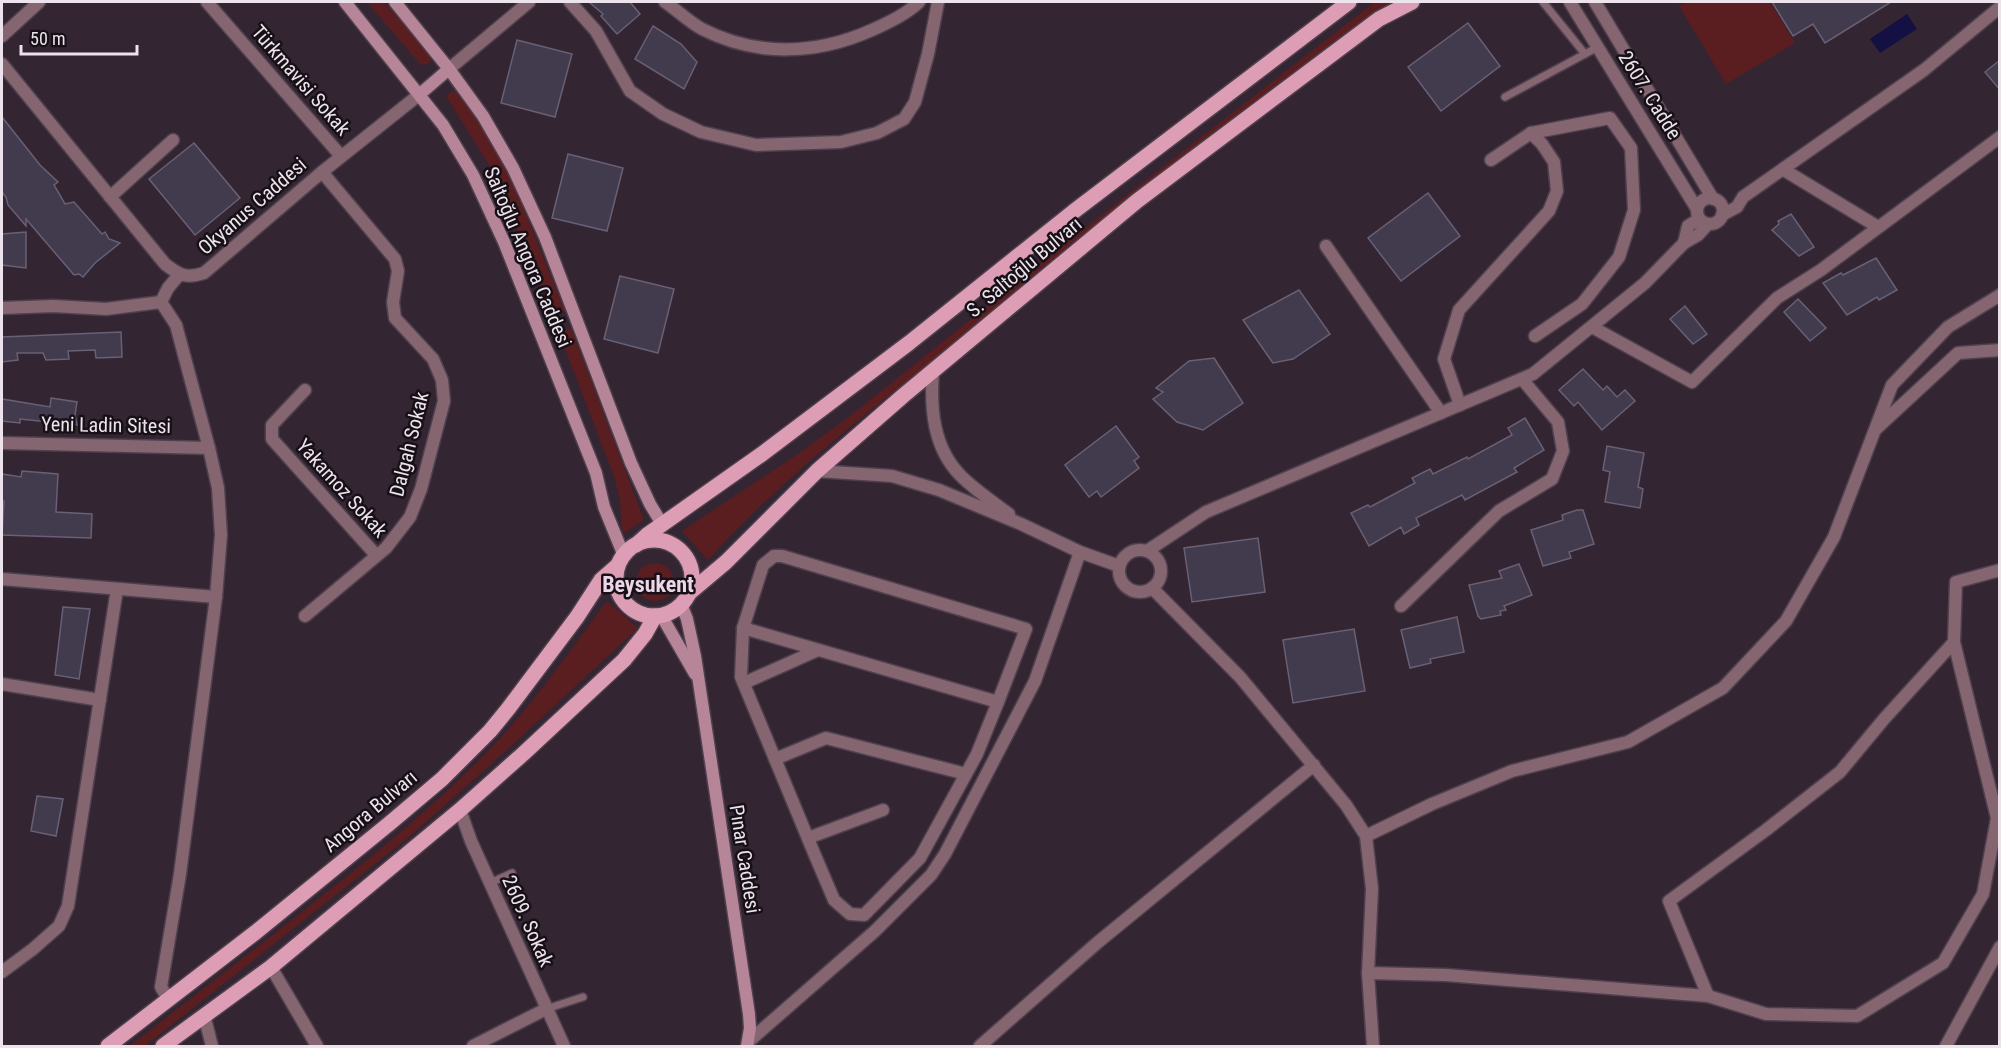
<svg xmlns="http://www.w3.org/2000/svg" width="2001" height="1048" font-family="'Roboto Condensed',sans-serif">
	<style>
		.green { fill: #5a1e21 }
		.water { fill: #141044 }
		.building { fill: #423b4d; stroke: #686074; stroke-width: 1.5 }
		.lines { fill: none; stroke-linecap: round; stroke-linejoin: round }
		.lane-casing { stroke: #4e404d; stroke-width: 10 }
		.street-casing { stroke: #4e404d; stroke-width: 15 }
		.secondary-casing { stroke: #4e404d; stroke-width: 15 }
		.primary-casing { stroke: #4e404d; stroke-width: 18 }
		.lane { stroke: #846570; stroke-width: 7 }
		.street { stroke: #846570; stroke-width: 12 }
		.secondary { stroke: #b68597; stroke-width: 12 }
		.primary { stroke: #dd9db5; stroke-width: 15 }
		.labels { text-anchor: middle; stroke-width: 5; stroke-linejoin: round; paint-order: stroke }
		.street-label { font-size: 20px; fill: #ede3ec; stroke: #171117 }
		.quarter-label { font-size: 22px; font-weight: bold; fill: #ecd7e9; stroke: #171117 }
	</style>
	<rect width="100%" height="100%" fill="#342533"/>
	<g class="green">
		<path d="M367,2h17l46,53 1,3 -2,5 -6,2 -3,-1z"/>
		<path d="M1375,2h18l-25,17c-135,104 -268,208 -400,314 -90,72 -183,141 -260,227l-26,-29 113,-75 51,-37 288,-230z"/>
		<path d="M1686,2h84l25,41 -69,41 -47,-78z"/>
		<path d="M456,91l41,59 11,20 57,141 -12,6 -57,-141 -50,-80 5,-4z"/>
		<path d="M571,328l73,192 -20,13 -2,-5 -2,-28 -6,-24 -55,-143z"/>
		<circle cx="655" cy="582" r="19"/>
		<path d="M607,601l31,27 -130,121 -99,88 -264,209h-15c46,-36 93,-73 140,-109 75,-59 152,-118 218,-186 45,-46 81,-99 119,-150z"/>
	</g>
	<path class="water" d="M1907,14l10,15 -37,24 -10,-14z"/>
	<g class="building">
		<path d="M589,2h41l10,12 -23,20 -16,-18 2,-2z"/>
		<path d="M1772,2h119l-66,41 -12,-19 -20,12z"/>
		<path d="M1468,23l32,43 -59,45 -33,-44z"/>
		<path d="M653,26l28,18 16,18 -13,27 -49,-30z"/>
		<path d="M517,40l55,14 -17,63 -54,-14z"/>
		<path d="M2000,60v30l-15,-18z"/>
		<path d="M2,117l38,48 18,17 -4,3 11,19 9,-2 28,32 3,-2 4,7 11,4 -25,20 -12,14 -4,-3 -5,1 -48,-56v7l-18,-21 -2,-8 -4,-5z"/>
		<path d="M194,143l46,55 -45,37 -46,-56z"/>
		<path d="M568,154l55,14 -16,63 -55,-13z"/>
		<path d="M1428,193l32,43 -59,45 -33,-43z"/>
		<path d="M1791,214l23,33 -15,9 -27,-26 7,-6 -1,-3z"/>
		<path d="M26,232v36l-24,-3v-31z"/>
		<path d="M1876,258l21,32 -18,10 -2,-3 -30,18 -24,-32 18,-10 2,2z"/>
		<path d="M620,276l54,13 -16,64 -54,-14z"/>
		<path d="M1299,290l31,44 -37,25 -20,4 -30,-43z"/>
		<path d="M1798,299l28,29 -16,13 -26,-29z"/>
		<path d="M1685,306l22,28 -14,10 -23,-25z"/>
		<path d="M121,332l1,25 -26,1 -1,-8 -27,1 1,8 -23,1 -3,-7h-26l1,7 -16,2v-25z"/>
		<path d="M1214,358l29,45 -40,27 -26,-8 -24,-23 10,-7 -7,-4 33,-27z"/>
		<path d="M1583,369l20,21 4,-4 10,11 8,-7 10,11 -33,29 -24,-28 -4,4 -15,-16z"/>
		<path d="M51,398l26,4 -2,13 2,10 -57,-6v4l-18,-2v-22l48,8z"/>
		<path d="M1525,418l19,32 -30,18 3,4 -52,28 -3,-5 -46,23 3,7 -15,9 -3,-7 -32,19 -18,-33 17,-8 2,2 45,-24 -3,-5 18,-9 3,5 34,-17 1,2 44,-24 -4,-7z"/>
		<path d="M1116,426l23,31 -5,4 5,7 -38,29 -4,-6 -8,6 -24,-32z"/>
		<path d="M1607,446l37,7 -6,34 5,2 -3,19 -35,-6 5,-30 -7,-2z"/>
		<path d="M22,471l36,3 -2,38 36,2 -1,24 -89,-3 2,-34h-2v-27l19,3z"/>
		<path d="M1577,510h6l11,34 -25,8 2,6 -28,8 -12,-36 32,-10 -1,-5z"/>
		<path d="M1258,538l7,54 -73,10 -8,-54z"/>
		<path d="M1519,564l13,31 -28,11 2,4 -6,1 1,4 -20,4 -3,-3 -9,-31 33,-7 -3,-7z"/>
		<path d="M63,607l27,2 -11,70 -24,-4z"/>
		<path d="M1457,617l7,35 -34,7 1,4 -21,5 -9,-38z"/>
		<path d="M1354,629l11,62 -72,12 -10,-63z"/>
		<path d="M37,796l26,3 -7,37 -25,-5z"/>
	</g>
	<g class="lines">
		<g class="lane-casing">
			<g id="lane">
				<path d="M1543,2l42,52"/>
				<path d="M1505,97l93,-50"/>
				<path d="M490,883l22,-10"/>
				<path d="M546,1009l37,-12"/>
			</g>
		</g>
		<g class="street-casing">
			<g id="street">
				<path d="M207,2l134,154"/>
				<path d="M570,2l26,29 34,60 33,23 38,18 55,13 85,-3 36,-9 27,-14 11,-17 13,-48 10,-52"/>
				<path d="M665,2c12,8 24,20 37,27 55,28 114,26 170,1 16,-7 35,-16 47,-28"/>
				<path d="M1570,2l127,207"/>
				<path d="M1595,2l118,197"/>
				<path d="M2,36l37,-34"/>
				<path d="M2,64l163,200c14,11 21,15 39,9l118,-101 98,-78"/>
				<path d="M449,69l80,-67"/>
				<path d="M1531,133l79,-15 21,30 3,62 -15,47 -37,47 -47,32"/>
				<path d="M1784,170l94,57"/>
				<path d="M110,197l63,-57"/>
				<circle cx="1710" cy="211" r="13"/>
				<path d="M1722,215l15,-8 6,-10 181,-127 76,-63"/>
				<path d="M1684,243l4,-17 11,-7"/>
				<path d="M1326,246l115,167"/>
				<path d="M161,302l7,-14 11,-13"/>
				<path d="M2,308l51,-2 53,3 55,-7 15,23 33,123 9,40 3,47 -5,62 -36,277 -19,113 8,13"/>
				<path d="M1592,327l100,55 85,-84 44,-28 179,-133"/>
				<path d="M933,371c-3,37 0,77 28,105 14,14 32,26 48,38"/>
				<path d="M305,390l-33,35v14l104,116"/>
				<path d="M1460,405l-16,-46 15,-49 90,-99 8,-20 -3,-29 -12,-18 -11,-11 -40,27"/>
				<path d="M1877,428l81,-75 42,-3"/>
				<path d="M2,443l207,5"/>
				<path d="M817,471l75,5 47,14 82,34 59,28 39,14"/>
				<circle cx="1140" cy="571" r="21"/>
				<path d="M1147,551l59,-39 327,-138 112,-91 39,-40 14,-8 10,-11"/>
				<path d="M2,579l214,18"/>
				<path d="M1152,588l88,89 106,128 20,31 6,53 -4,84 5,73"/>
				<path d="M1401,606l98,-95 53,-32 11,-28 -5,-29 -36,-43"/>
				<path d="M305,616l81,-68 24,-31 11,-28 23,-88 -2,-21 -9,-21 -38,-41 -2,-16 5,-31 -3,-12 -73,-87"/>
				<path d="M743,628l255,74 -21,52 -57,104 -56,57 -14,-1 -16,-14 -20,-47 -73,-176z"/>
				<path d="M743,628l20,-63 11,-9h8l244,73 -28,73"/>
				<path d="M744,683l74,-33"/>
				<path d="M2,684l98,16"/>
				<path d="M775,759l51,-21 140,36"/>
				<path d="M460,810l11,31 93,205"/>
				<path d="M1366,836l66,-32 80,-33 116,-29 95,-54 63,-67 48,-84 58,-152 56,-58 52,-32"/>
				<path d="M808,838l75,-28"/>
				<path d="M271,967l46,79"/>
				<path d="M2,972l31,-23 26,-23 9,-20 49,-317"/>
				<path d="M1368,973l78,2 262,21 58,18 91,2 86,-53 40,-69 14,-76 -43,-176 2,-60 44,-12"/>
				<path d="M1708,996l-39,-95 97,-71 74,-58 44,-53 70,-77"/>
				<path d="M204,1015l8,31"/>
				<path d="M748,1042l127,-111 56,-56 14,-21 90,-173 45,-129"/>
				<path d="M473,1046l73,-37"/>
				<path d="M980,1046l117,-103 217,-178"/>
				<path d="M1946,1046l54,-99"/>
			</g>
		</g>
		<g class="secondary-casing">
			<g id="secondary">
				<path d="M345,2l98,123 30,50 31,67 84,211 8,20 8,34 20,49"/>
				<path d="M395,2l54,67 34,47 30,52 32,69 86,226 19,41 12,20"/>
				<path d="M420,94l29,-25"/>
				<path d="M681,604l6,15 8,37 54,358 1,14 -3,18"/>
				<path d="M661,615l34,59"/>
			</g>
		</g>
		<g class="primary-casing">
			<g id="primary">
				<circle cx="654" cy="578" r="38"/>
				<path d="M636,545l11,-10 115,-81 147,-111 164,-131 276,-210"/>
				<path d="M688,594l38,-32 91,-91 87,-76 233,-194 242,-182 33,-17"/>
				<path d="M108,1046l148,-114 134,-109 52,-44 48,-48 18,-22 69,-92 24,-37 16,-14"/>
				<path d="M163,1046l108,-79 189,-157 63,-56 101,-94 21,-26 10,-18"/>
			</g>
		</g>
		<use href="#lane" class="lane"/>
		<use href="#street" class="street"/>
		<use href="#secondary" class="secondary"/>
		<use href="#primary" class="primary"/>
	</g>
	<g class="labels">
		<g class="street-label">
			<text transform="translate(301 80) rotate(49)" y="7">Türkmavisi Sokak</text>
			<text transform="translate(1650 95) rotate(58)" y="7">2607. Cadde</text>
			<text transform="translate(252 206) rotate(-41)" y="7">Okyanus Caddesi</text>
			<text transform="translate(528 257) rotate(67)" y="7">Saltoğlu Angora Caddesi</text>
			<text transform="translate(1024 267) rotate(-40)" y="7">S. Saltoğlu Bulvarı</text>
			<text transform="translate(106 425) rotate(1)" y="7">Yeni Ladin Sitesi</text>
			<text transform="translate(409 444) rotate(-76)" y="7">Dalgah Sokak</text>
			<text transform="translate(342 488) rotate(48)" y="7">Yakamoz Sokak</text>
			<text transform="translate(370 811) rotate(-40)" y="7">Angora Bulvarı</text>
			<text transform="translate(745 859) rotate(81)" y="7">Pınar Caddesi</text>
			<text transform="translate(528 921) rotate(66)" y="7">2609. Sokak</text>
		</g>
		<g class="quarter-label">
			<text x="648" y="592">Beysukent</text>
		</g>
	</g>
	<rect width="2001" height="1048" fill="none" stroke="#ede3ec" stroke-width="6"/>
	<path d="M21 45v9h116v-9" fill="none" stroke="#ede3ec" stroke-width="3"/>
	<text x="30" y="45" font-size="18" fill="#ede3ec" stroke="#171117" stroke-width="4.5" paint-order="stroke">50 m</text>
</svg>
